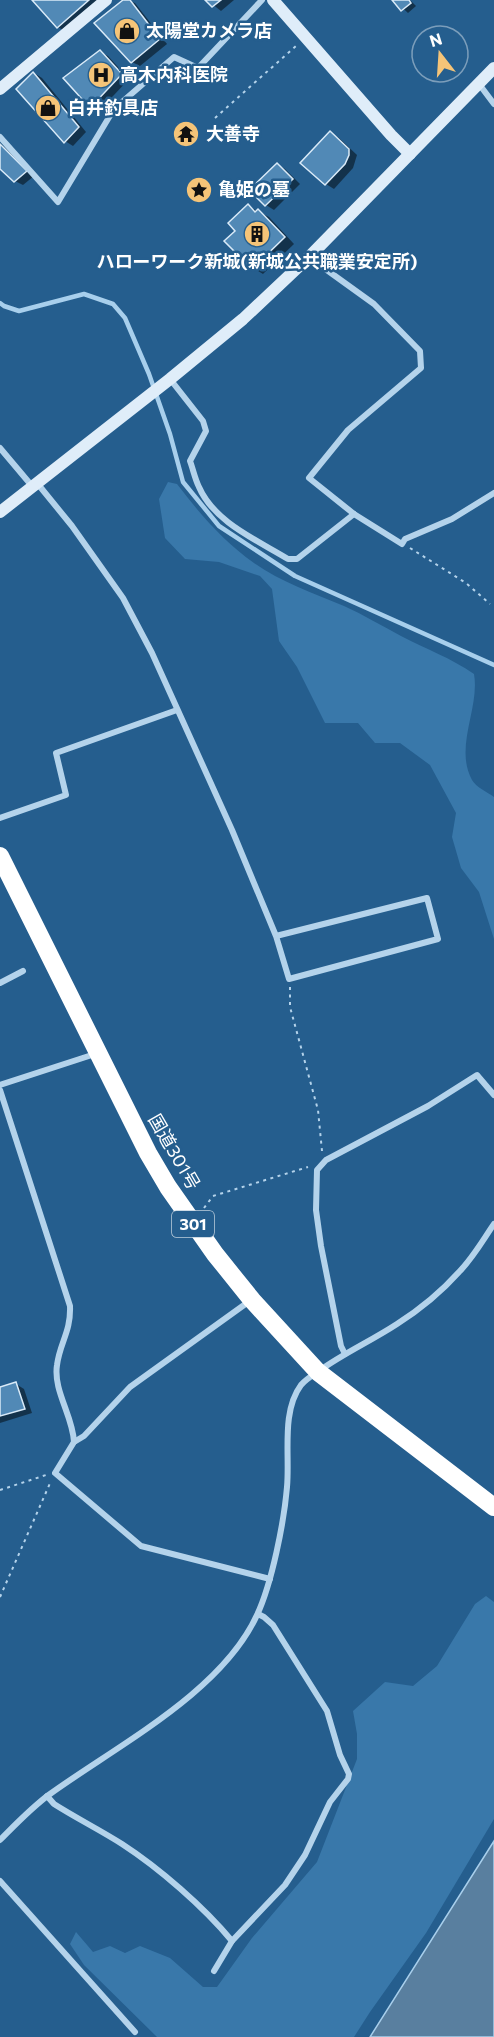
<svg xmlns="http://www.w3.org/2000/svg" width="494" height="2037" font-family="Commissioner,'Noto Sans JP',sans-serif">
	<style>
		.green { fill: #3978aa }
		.water { fill: #597f9f; stroke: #a8cfec; stroke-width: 1.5 }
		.shadow { fill: #0007 }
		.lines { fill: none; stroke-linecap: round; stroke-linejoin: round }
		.stream { stroke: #a8cfec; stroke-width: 4.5 }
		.building { fill: #5189b6; stroke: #d9eaf8; stroke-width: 1.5 }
		.path { stroke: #b4d3eb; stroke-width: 2; stroke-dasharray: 3 4.5; stroke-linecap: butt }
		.street { stroke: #b4d3eb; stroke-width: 6 }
		.secondary { stroke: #dfedf9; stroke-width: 12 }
		.highway { stroke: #fff; stroke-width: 18 }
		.labels { text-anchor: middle; stroke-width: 5; stroke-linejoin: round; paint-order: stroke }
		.shield { fill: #255e8e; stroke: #becfdd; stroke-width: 1.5 }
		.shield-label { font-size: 16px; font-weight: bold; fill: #fff }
		.poi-label { font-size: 18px; font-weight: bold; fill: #fff; stroke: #255e8e; text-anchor: start }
		.street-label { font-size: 18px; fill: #fff; stroke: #255e8e }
	</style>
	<rect width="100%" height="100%" fill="#255e8e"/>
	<g class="green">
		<path d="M168,482l9,2c22,29 46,57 77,79 27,19 59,30 90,43 20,9 38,20 57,30 25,13 50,22 73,38 6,34 -20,73 -2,106 4,7 15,12 22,17v142l-15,-47 -18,-24 -9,-31 4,-24 -26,-48 -30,-22h-25l-17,-20h-33l-28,-56 -18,-26 -7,-52 -12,-13 -41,-14 -34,-3 -20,-21 -6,-39z"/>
		<path d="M486,1596l8,6v217l-68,114 -56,79 -16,25h-197l-73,-72 -14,-21 6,-12 17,20 17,-6 15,7 15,-7 30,12 33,29h14l35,-49 65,-76 40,-103v-25l-4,-23 32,-29 28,4 24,-20 38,-62z"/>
	</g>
	<path class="water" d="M494,1841v196h-124z"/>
	<g class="shadow">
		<path d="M34,0h71l-37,33 -10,-6z"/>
		<path d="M126,0l9,3 32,41 -27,22 -8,-4z"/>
		<path d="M207,0h27l-13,11z"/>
		<path d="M394,0h16l6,6 -8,7z"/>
		<path d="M100,52l8,4 21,23 -30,32 -8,-4z"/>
		<path d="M34,73l8,5 44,54 -13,14 -8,-5z"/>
		<path d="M331,133l8,5 18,17 -4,13 -19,21 -8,-5z"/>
		<path d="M0,143l34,33 -11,9 -8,-4 -15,-15z"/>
		<path d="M277,164l8,5 15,15 -26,26 -8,-5z"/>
		<path d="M248,206l21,11 25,27 -31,30 -10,-6 -16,-37z"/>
		<path d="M16,1384l8,5 8,24 -32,10v-34z"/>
	</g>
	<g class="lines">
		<path class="stream" d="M0,303l4,3 15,5 65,-17 29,10 12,14 24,56 21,60 13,48 36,44 76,50 199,89"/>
	</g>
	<g class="building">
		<path d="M32,0h57l-32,28z"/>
		<path d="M123,0h7l30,39 -29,24 -37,-40z"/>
		<path d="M205,0h16l-9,7z"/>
		<path d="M392,0h17l2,3 -10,8z"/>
		<path d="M100,50l22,24 -32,34 -27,-30z"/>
		<path d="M33,72l46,55 -15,16 -48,-54z"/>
		<path d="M330,131l19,18v6l-4,9 -20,21 -25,-22z"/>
		<path d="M0,144l27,27 -13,11 -14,-13z"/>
		<path d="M277,163l16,16 -28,27 -16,-16z"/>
		<path d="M248,204l7,8 3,-3 27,28 -33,32 -28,-28 11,-10 -7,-8z"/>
		<path d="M16,1382l9,27 -25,7v-29z"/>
	</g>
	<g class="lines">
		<g class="path">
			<path d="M215,118l82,-73"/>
			<path d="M410,548l56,35 24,21"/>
			<path d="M290,987v20l28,103 4,41"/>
			<path d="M204,1208l9,-12 95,-29"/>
			<path d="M0,1490l46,-15"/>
			<path d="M0,1597l51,-116"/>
		</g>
		<g class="street">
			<path d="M479,84l15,20"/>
			<path d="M0,137l58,65 56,-93 60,-52 24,11 64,-68"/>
			<path d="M310,256l14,12 50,36 46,47 1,17 -73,62 -39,48 45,36 48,30 3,-5 47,-20 42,-26"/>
			<path d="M170,379l33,42 3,10 -16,30c3,8 5,18 9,26 15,35 58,53 89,72h9l57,-45"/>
			<path d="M0,448l32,38"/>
			<path d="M37,483l35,43 51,72 29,55 80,177 44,106 13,43 149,-40 -11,-41 -151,38"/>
			<path d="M0,818l66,-23 -10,-42 121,-43"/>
			<path d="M0,983l23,-12"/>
			<path d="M0,1085l95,-31"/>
			<path d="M0,1090l70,216c1,26 -10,36 -13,59 -4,26 16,51 17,77"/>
			<path d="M251,1300l-121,87 -46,49 -10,6 -19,31 86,73 129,33"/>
			<path d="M345,1354l-4,-8 -20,-100 -5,-36 1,-40 9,-10 102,-54 49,-31 17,20"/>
			<path d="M47,1796l7,8c22,14 46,26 68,40 37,24 82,63 110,97"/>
			<path d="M0,1840c16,-16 32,-33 50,-46 68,-49 172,-102 207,-179 15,-32 27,-93 30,-128 3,-32 -6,-75 14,-102 5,-6 12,-10 18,-14 25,-18 52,-30 78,-47 22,-14 45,-33 62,-52 14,-14 24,-32 35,-48"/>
			<path d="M0,1881l135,151"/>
			<path d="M214,1971l18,-30 53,-56 20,-30 25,-53 18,-23 1,-5 -9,-19 -13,-44 -54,-86 -9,-8 -6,-3"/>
		</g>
		<g class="secondary">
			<path d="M273,0l118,135 19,19"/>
			<path d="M0,89l106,-89"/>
			<path d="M0,512l170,-133 73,-60 67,-63 184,-188"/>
		</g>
		<path class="highway" d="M0,856l148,297 20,34 47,67 37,46 66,72 176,135"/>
	</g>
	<defs>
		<g id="shop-disc" transform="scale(1.35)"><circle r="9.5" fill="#f5c478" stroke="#255e8e"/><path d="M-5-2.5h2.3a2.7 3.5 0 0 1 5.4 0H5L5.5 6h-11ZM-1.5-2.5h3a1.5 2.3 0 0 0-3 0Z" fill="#111"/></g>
		<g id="hospital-disc" transform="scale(1.35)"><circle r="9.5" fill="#f5c478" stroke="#255e8e"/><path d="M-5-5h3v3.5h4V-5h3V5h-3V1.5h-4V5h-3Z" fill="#111"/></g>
		<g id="temple-disc" transform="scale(1.35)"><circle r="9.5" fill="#f5c478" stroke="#255e8e"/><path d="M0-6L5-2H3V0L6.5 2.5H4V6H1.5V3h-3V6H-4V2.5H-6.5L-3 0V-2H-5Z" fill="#111"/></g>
		<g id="sight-disc" transform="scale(1.35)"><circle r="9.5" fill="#f5c478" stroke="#255e8e"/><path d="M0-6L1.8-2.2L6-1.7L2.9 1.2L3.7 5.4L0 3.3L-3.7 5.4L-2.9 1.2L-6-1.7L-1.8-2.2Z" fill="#111"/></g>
		<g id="building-disc" transform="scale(1.35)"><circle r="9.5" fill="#f5c478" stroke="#255e8e"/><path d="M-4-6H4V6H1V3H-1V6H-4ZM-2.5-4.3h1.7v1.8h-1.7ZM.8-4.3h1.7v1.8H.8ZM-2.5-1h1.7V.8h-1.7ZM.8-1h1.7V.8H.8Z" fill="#111"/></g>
	</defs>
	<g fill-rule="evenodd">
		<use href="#shop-disc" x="127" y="31"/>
		<use href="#hospital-disc" x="101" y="75"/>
		<use href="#shop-disc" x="48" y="108"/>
		<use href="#temple-disc" x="186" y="134"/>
		<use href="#sight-disc" x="199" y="190"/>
		<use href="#building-disc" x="257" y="234"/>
	</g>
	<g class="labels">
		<rect class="shield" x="172" y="1211" width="42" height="26" rx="4.5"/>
		<g class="shield-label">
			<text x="193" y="1230">301</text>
		</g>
		<g class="poi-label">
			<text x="146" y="37">太陽堂カメラ店</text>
			<text x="120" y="81">高木内科医院</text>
			<text x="68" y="114">白井釣具店</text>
			<text x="206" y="140">大善寺</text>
			<text x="218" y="196">亀姫の墓</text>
			<text x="257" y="268" text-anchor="middle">ハローワーク新城(新城公共職業安定所)</text>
		</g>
		<g class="street-label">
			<text transform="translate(174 1152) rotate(60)" y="6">国道301号</text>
		</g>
	</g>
	<g transform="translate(440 54) rotate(343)"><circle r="28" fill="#255e8e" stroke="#7c9ebb" stroke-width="1.5"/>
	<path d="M0-4.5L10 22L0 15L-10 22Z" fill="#f5c478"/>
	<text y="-9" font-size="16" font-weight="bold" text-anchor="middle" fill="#ffffff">N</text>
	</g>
</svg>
